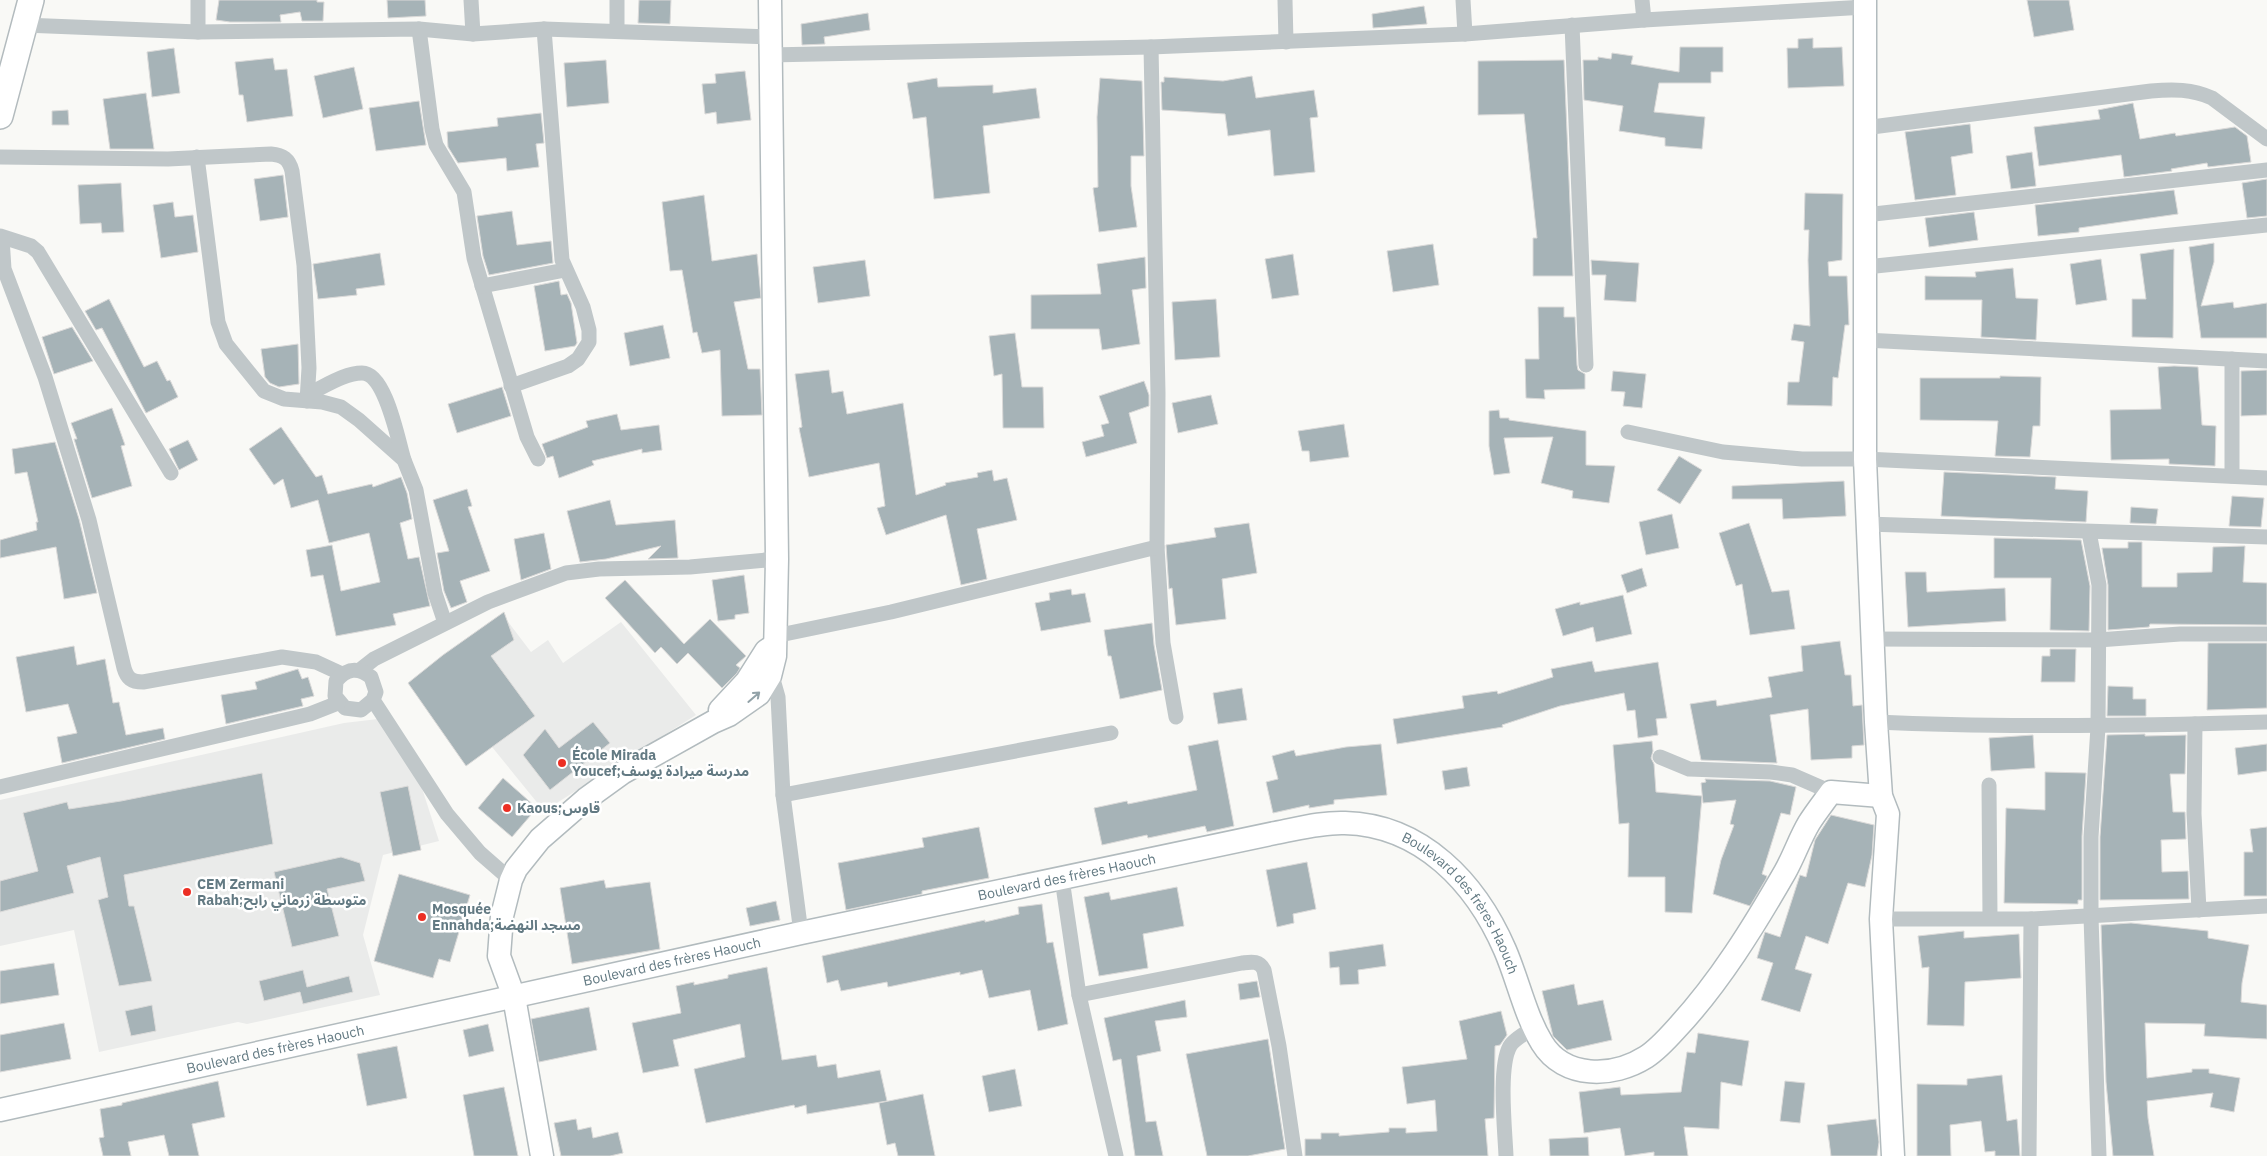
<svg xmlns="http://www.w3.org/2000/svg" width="2267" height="1156" font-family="'IBM Plex Sans','Noto Sans Arabic',sans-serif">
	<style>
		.built { fill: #eaebea }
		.building { fill: #a6b3b7; stroke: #dbdad9 }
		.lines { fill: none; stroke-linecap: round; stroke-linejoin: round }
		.secondary-casing { stroke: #b2bbbe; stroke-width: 25 }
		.primary-casing { stroke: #b3bbbe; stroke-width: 28 }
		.street { stroke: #c0c7c9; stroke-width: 15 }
		.secondary { stroke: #fff; stroke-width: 22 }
		.primary { stroke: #fff; stroke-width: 25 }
		.oneway { stroke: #92a2a8 }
		.poi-dot { fill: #ec2f24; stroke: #fff; stroke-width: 2 }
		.labels { text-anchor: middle; stroke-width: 5; stroke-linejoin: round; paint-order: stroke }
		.poi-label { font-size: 14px; font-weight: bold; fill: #637a83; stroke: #fff; text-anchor: start }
		.street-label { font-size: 14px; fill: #637a83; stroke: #fff }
	</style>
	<rect width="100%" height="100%" fill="#f9f9f6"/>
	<g class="built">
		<path d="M506,619l25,33 17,-12 15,23 58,-41 75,93 -152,96 -112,-138z"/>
		<path d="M378,719l41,60 20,62 -56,14 -20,80 17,60 -133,29 -9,-2 -139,30 -25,-122 -74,16v-146l344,-77z"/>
	</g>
	<g class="building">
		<path d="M219,0h98v2h7l-1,19h-21l-2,-9 -20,3 1,7h-51l-14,-2z"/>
		<path d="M387,0h38l1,16 -38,2z"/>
		<path d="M639,0h32l-1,24 -32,-1z"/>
		<path d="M2027,0h42l5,30 -40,7z"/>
		<path d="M1424,6l3,18 -54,4 -1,-14z"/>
		<path d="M868,13l2,17 -46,7 1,7 -23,1 -1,-21z"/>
		<path d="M1813,38v10l29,-1 2,39 -56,2 -1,-40h11v-9z"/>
		<path d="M1680,47h43v25h-12v11h-52l-5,29 51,5 -3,32 -37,-3v-8l-46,-7 4,-25 -39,-6 -1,-40h15v-3l13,2 1,-6 21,3 -2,8 48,8z"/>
		<path d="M174,48l6,45 -28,4 -5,-45z"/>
		<path d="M273,58l2,12 12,-1 6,47 -46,6 -4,-27h-4l-4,-33z"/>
		<path d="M606,60l3,43 -42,4 -3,-44z"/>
		<path d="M1564,60l9,216h-40v-38h4l-13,-124 -46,1v-54z"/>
		<path d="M354,67l9,42 -40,9 -9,-42z"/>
		<path d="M745,71l6,49 -34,4 -1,-12 -11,2 -3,-30 14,-1 -1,-9z"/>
		<path d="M1252,76l4,22 58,-8 4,27 -8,1 5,54 -41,4 -4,-46 -42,6 -3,-22 -63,-4 -1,-28h3v-5l59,4z"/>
		<path d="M937,78l1,9 55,-2v8l43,-5 4,30 -57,8 7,67 -56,6 -8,-82 -13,2 -6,-36z"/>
		<path d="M1100,78l42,3 2,75h-13v30l6,41 -38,5 -6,-44 5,-1 -1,-70z"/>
		<path d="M146,93l8,56h-44l-7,-50z"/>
		<path d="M419,101l7,44 -50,6 -7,-43z"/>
		<path d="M2133,103l7,36 35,-6 1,3 59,-9 12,9 4,26 -43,5 -1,-4 -36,6 1,2 -48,6 -3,-22 -82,11 -5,-39 66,-8 -2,-9z"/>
		<path d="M68,110l1,15h-17v-14z"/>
		<path d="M541,113l3,30 -8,1 3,23 -32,4 -1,-13 -48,5 -10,-16 -1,-15 51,-6 -1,-8z"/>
		<path d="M1970,124l3,29 -22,4 5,38 -41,5 -10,-68z"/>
		<path d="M2032,152l4,34 -25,3 -5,-33z"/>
		<path d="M283,175l5,42 -28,4 -6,-42z"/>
		<path d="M2267,179v37l-20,2 -5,-35z"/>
		<path d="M121,183l3,49 -22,1 -1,-10 -21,1 -2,-39z"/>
		<path d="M2174,190l4,24 -99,14v4l-41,4 -3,-31z"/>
		<path d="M1805,193l38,1 -1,66 -14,2 1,14h18l2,49h-4l-7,53 -5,-1 -1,29 -45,-1 1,-23h11l5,-40 -13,-2 3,-16 16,2 -2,-66 1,-30h-5z"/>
		<path d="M704,195l8,66 45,-7 4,44 -27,4 14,67h12l2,46 -40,1 -2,-66 -18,3 -5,-21 -4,1 -11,-63 -12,1 -8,-69z"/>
		<path d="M173,202l2,15 18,-2 5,37 -37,6 -8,-53z"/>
		<path d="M512,211l5,34 34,-4 2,22 -64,12 -6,-19 -6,-40z"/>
		<path d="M1974,212l4,28 -49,7 -4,-29z"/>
		<path d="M2214,243v19l-13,44 32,-4 1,6 33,-5v35h-66l-12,-91z"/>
		<path d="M1433,244l6,41 -46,7 -6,-41z"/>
		<path d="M2174,249l-1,89 -41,-1v-38h14l-6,-45z"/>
		<path d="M380,253l5,32 -29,4 1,6 -39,4 -5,-35z"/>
		<path d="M1293,254l6,41 -27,4 -7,-40z"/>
		<path d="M1145,257l1,31 -14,2 8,54 -38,6 -3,-21h-68v-34l70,-1 -4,-30z"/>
		<path d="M2101,259l6,41 -31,5 -6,-41z"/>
		<path d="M865,260l5,36 -52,7 -5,-36z"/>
		<path d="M1591,260l48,3 -3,39 -32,-2 2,-25h-14z"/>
		<path d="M2013,268l3,30 22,1 -2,41 -55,-3 1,-37h-57v-24l51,1 -1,-5z"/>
		<path d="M559,281l2,14 6,-1 4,9 6,40 -2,3 -30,5 -11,-65z"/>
		<path d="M109,299l35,68 13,-6 10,20 3,-1 8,17 -32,16 -44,-85 -6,2 -11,-19z"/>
		<path d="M1216,299l4,58 -45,3 -3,-58z"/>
		<path d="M1538,307h26v10h11l2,48 1,5 7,4v15l-41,1 1,9 -19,-1 -1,-39h14z"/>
		<path d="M663,325l7,33 -40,8 -6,-33z"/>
		<path d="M72,327l21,34 -39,13 -12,-37z"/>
		<path d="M1015,333l7,54h21l1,41h-41l-1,-54 -8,2 -5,-40z"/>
		<path d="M298,344l1,40 -20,3 -9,-4 -5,-6 -4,-28z"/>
		<path d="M2174,366l24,1 4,58 14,1 -1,40 -46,-2v-5l-58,1 -1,-50 51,-1 -3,-42z"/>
		<path d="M829,370l3,23 11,-2 4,23 56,-11 13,92 30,-10 -1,-2 33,-6 -1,-4 15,-3 2,11 13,-3 10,42 -40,9 10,50 -26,6 -15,-70 -60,20 -9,-27 8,-2 -6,-43 -70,14 -10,-49 3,-1 -7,-53z"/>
		<path d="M2267,370v45l-26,1v-45z"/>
		<path d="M1613,371l33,3 -4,34 -19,-2 2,-14 -14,-1z"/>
		<path d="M2000,376l41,1 -1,49h-7l-3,31 -35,-1 3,-35 -78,-1v-42h80z"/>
		<path d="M1144,381l5,14v11l-20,7 8,30 -51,14 -4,-15 22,-6 -3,-11 8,-2 -10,-27z"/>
		<path d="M502,387l9,29 -54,17 -9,-29z"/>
		<path d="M1211,395l7,29 -40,9 -6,-30z"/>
		<path d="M112,408l13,37 -4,1 11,40 -40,12 -18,-59h3l-6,-16z"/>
		<path d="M1499,410l1,8h9v2l77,11v34l29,1 -6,37 -37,-5 1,-7 -32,-8 12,-46 -49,1 6,35 -16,2 -5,-29v-35z"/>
		<path d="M617,414l4,16 38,-5 3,25 -20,3v-4l-50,12 2,4 -35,13 -6,-22 -6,2 -5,-14 46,-17 -2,-6z"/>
		<path d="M1344,424l5,33 -39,5 -1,-11h-7l-4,-20z"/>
		<path d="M281,427l35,50 6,-2 6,19 44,-10 1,3 28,-10 6,16 5,26 -12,4 8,36 11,-2 11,49 -37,8 3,11 -60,11 -13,-61 -12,2 -5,-27 26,-5 9,46 39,-9 -11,-49 -40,10 -11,-43 -27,8 -8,-29 -9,6 -25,-36z"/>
		<path d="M188,440l10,20 -19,10 -10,-21z"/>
		<path d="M55,442l24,77 18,74 -33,6 -8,-52 -56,11v-18l37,-10 -1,-8h2l-11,-50 -12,2 -3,-25z"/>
		<path d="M1679,456l23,14 -22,34 -23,-14z"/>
		<path d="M1944,472l112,5 -1,12 33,2 -2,31 -145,-6z"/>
		<path d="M1844,481l2,35 -63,3 -1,-20h-50v-13z"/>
		<path d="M467,489l5,17 -4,1 22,64 -30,10 7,21 -16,6 -7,-17 -7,-38 12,-2 -16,-51z"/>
		<path d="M2232,496l32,2 -3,29 -32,-1z"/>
		<path d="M610,500l6,25 59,-5 3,38 -30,1 13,-13 -55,13 -26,3 -13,-51z"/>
		<path d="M2131,507l27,2 -2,15 -26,-1z"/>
		<path d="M1672,514l7,34 -33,7 -7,-33z"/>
		<path d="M1249,523l8,50 -35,6 4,40 -50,6 -4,-37 -3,1 -3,-44 50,-8 -2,-9z"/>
		<path d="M1749,523l23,69 17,-2 6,39 -45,6 -8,-51 -6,2 -17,-53z"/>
		<path d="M544,533l7,36 -30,11 -7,-41z"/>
		<path d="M1994,538l87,2 9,46 -1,45 -39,-1 1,-52h-57z"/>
		<path d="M2128,542h14v45h35v-14l35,-1 1,-25 32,-1 -2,36 24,1v42l-117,-1 -1,3 -41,3v-45l-6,-37h26z"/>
		<path d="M1642,568l5,18 -20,7 -6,-18z"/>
		<path d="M1905,572h21l1,20 78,-4 1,33 -98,6z"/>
		<path d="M744,575l5,38 -14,2v4l-17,2 -6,-41z"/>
		<path d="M625,580l59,64 26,-25 36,37 -10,9 4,3 -3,5 -15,15 -34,-35 -11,11 -16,-17 -6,6 -50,-55z"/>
		<path d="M1071,589l1,6 13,-2 6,29 -50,9 -6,-28 15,-3 -1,-7z"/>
		<path d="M1623,595l9,39 -36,8 -3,-15 -30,9 -8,-27 25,-7v3z"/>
		<path d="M504,612l10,28 -23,16 44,60 -69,50 -58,-83 35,-28z"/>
		<path d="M1152,623l2,22 8,45 -42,9 -9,-43h-3l-4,-26z"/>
		<path d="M1840,641l5,34h6l2,31 9,-1 2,40 -12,1v12l-41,2 -3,-51 -38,6 7,48 -76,-3 -11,-56 26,-4 1,6 55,-9 -4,-20 35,-6 -2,-25z"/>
		<path d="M2208,643h59v65l-60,2z"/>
		<path d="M74,646l3,19 28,-6 8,44 6,-1 7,33 37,-7 2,11 -103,24 -5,-26 20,-4 -9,-29 -42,8 -10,-55z"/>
		<path d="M2050,649h26l-1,33h-34l1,-26h8z"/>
		<path d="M1592,661l3,11 63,-10 9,56 -11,1 2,16 -20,3 -3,-28 -8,1 -3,-18 -64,13 -58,19 1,2 -106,17 -4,-25 71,-11 -2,-12 35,-5 1,3 55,-17 -2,-8z"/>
		<path d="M298,669l4,10 6,-2 6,19 -13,3 2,7 -77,18 -5,-29 36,-6 -2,-7z"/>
		<path d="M2108,686l25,1v12h13v17h-39z"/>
		<path d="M1242,688l5,32 -29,4 -5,-31z"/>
		<path d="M593,722l17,21 -60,47 -27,-35 22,-26 14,19z"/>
		<path d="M2145,734v2l41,-1 -1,39h-15l3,38h12l1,27 -25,1 1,32 26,-1 1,28 -89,1v-63l7,-102z"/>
		<path d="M2033,735l2,33 -44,3 -2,-33z"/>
		<path d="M1218,740l16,86 -27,6 -2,-6 -57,12 -1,-3 -45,10 -8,-37 33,-7 1,3 69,-14 -9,-44z"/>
		<path d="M1652,741l1,10 -2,7 3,6 2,28 46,4 -10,117 -27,-1v-35h-37l1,-54 -10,1 -6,-79z"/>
		<path d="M1381,744l6,51 -53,5v4l-25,4v-3l-36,8 -7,-31 12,-3 -6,-23 22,-6 2,6 50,-9z"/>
		<path d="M2267,744v27l-29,4 -3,-27z"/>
		<path d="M1467,767l3,19 -25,4 -3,-19z"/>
		<path d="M2045,772l41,1 -4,63v64h-4v4l-74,-1 2,-95 39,2z"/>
		<path d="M262,773l11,71 -149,31 5,31h5l18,75 -33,5 -21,-86 10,-3 -8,-40 -33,9 7,27 -74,19v-31l38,-10 -15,-58 44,-11 2,7 52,-8z"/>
		<path d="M503,778l34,30 -25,29 -34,-29z"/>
		<path d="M1705,779l65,2 26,6 -6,28 -9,-2 -19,61 5,2 -1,3 -16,27 -37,-12 8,-34 13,-35 -4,-1 6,-24 -33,3 -2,-20 5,-1z"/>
		<path d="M408,786l13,64 -28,6 -13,-64z"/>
		<path d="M1831,815l43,10 -2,30 -7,32 -17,-4 -20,61 -22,-8 -11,33 17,5 -12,38 -39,-12 12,-37 -16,-5 8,-26 15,5 20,-62 6,2 9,-37z"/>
		<path d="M979,827l10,51 -67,13v3l-76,16 -8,-47 86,-16 -2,-9z"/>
		<path d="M2267,827v69h-23v-44h9l-3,-23z"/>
		<path d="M341,857l19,6 5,18 -38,8 12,47 -47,11 -18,-75z"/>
		<path d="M1307,862l9,47 -23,5 1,9 -17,4 -11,-57z"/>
		<path d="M399,874l71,21 -20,67 -11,-3 -6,19 -59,-17z"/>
		<path d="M604,880l2,8 44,-6 10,67 -88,15 -12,-76z"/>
		<path d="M1177,887l7,39 -41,8 5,34 -49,8 -15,-79 25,-5 2,8z"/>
		<path d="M776,901l4,19 -30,6 -4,-18z"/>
		<path d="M1042,904l5,39 6,-1 15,82 -30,7 -8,-41 -41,8 -7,-28 -22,5v-3l-72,15 -1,-5 -46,9 -3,-11 -11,3 -5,-27 163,-36v2l34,-8 -1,-7z"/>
		<path d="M2131,923l77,8v7l41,7 -7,38 -1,19 26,3v34l-63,-3 1,-12 -60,-1 2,55 45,-6v-3h17v4l31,5 -6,34 -24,-5 3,-14 -66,8 1,17 6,38h-41l-7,-74 -5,-157z"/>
		<path d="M1964,931v7l55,-4 2,44 -56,4 -1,44 -37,-1 2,-58 -7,1 -4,-32z"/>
		<path d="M1383,944l3,22 -28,4 1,14 -19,1 -1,-18 -9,1 -1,-16z"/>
		<path d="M54,963l5,32 -59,9v-33z"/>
		<path d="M767,967l15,93 34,-5 2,12 18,-3 2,14 42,-8 7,31 -80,13 -1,-9 -11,3 -1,-3 -88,18 -12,-54 51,-12 -5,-33 -67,16 6,26 -36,7 -11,-50 49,-10 -5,-27 18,-4v3l34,-7v-3z"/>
		<path d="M303,970l4,17 42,-11 4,16 -50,12 -3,-12 -36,9 -5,-20z"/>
		<path d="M1257,981l3,16 -20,3 -2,-16z"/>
		<path d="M1574,984l4,21 25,-5 9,40 -45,10 -14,-14 -11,-45z"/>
		<path d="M1185,1000l2,17 -32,4 6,30 -24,5 9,66 10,-1 7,35h-28l-14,-97 -8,2 -9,-43z"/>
		<path d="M152,1005l4,26 -25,5 -6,-25z"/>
		<path d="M589,1007l8,43 -58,12 -8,-43z"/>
		<path d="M1501,1011l6,24 -7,10 -5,1 -1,72 -9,1 3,37h-183v-17h16v-6h18v3l50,-4v-4h17v5l31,-2 -2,-31 -28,4 -5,-37 65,-8 -8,-38z"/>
		<path d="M64,1023l7,36 -71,13v-37z"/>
		<path d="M488,1024l6,27 -25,6 -6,-27z"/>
		<path d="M1698,1033l51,8 -7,45 -21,-4 -2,47 -35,-2 4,29h-34v-4l-29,4 -5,-28 -36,5 -5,-41 41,-5 1,8 60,-3 6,-40 8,1z"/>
		<path d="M1268,1039l17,110 -37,7h-41l-21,-102z"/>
		<path d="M397,1046l10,52 -40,8 -10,-52z"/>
		<path d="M1015,1069l7,37 -33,6 -7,-36z"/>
		<path d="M2002,1075l5,46 10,-2 3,37h-25v-5l-10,1 -4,-31 -31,4 1,31h-34v-72l50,1v-6z"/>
		<path d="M218,1081l7,36 -33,7 7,32h-30l-5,-21 -36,7 3,14h-28l-4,-18 5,-1 -4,-28 22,-4v-2z"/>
		<path d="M1785,1081l20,2 -5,40 -20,-2z"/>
		<path d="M504,1087l14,69h-44l-11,-61z"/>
		<path d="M923,1094l12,62h-37l-3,-13 -8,2 -8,-42z"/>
		<path d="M576,1119l2,11 13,-3 2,11 25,-6 5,21 -13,3h-49l-7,-33z"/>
		<path d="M1876,1119l3,23 -2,14h-46l-4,-31z"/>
		<path d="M1588,1137l1,19h-39l-1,-17z"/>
	</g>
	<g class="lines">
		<g class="secondary-casing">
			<g id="secondary">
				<path d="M1865,0v459l11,263 5,74 7,18 -7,105 12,237"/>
				<path d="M720,710l27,-29 19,-30 6,-4"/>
				<path id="s1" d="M0,1110l801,-177 474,-100c22,-4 47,-11 70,-10 77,2 131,60 160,127 13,30 20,65 37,93 22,36 71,35 104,14 11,-7 21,-18 30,-28 43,-46 78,-103 109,-157 9,-16 15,-34 24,-49 7,-11 15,-21 22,-31l50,4"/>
				<path d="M542,1156l-28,-159 -15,-41 3,-40 9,-36 5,-11 24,-30 46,-40 36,-26 91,-51 16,-7 30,-21 11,-18 5,-20 2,-97 -7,-559"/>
			</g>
		</g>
		<g class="primary-casing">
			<path id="primary" d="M0,116l31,-116"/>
		</g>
		<g class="street">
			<path d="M471,0l2,34"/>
			<path d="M617,0v31"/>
			<path d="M1285,0l1,42"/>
			<path d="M1463,0l2,34"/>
			<path d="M1642,0l2,20"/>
			<path d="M24,25l174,7 221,-3 54,5 71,-5 226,8"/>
			<path d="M1572,25l14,340"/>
			<path d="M419,29l13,100 4,16 28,47 10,66 53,179 11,22"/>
			<path d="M198,32v-32"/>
			<path d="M1151,47l7,346 -1,154 6,96 13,74"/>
			<path d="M769,55l382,-8 314,-13 179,-14 221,-13"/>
			<path d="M1864,128l287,-37c22,-2 41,-2 61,7l55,41"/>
			<path d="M0,157l168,2 103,-5c12,1 18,5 21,17l12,94 5,103 -2,33"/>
			<path d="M197,157l21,165 8,22 38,47 20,8 38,3 19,5 18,13 45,40 12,30 19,103 10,30"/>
			<path d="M1865,215l402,-45"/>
			<path d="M0,236l31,10 7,6 133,221"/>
			<path d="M2,238l2,31 41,108 44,143 35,148c3,10 7,14 19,14l139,-25 34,5 26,12"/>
			<path d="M1866,267l401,-42"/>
			<path d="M482,286l83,-16"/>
			<path d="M1865,340l402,21"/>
			<path d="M511,386l57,-20 10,-7 11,-17v-12l-6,-23 -21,-47 -18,-231"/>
			<path d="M308,394c16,-7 36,-21 54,-21 24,0 36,68 42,87"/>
			<path d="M1628,432l95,20 79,7h63l402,19"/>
			<path d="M2232,476v-117"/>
			<path d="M1867,524l400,13"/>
			<path d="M2089,532l10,53 -1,142 -7,110v80l8,239"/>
			<path d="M775,636l116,-24 266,-65"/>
			<path d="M1871,639l227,1 82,-6h87"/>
			<path d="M360,670l14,-11 114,-57 78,-29 33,-4 91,-2 87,-8"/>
			<path d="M770,676l4,7 4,14 5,98 18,138"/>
			<path d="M373,700l-12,10 -16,-2 -10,-12 1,-15c11,-13 22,-14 35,-4l5,15 -3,8 74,114 33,39 31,27"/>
			<path d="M1876,722c131,6 260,4 391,0"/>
			<path d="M2195,724l-1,90 5,96"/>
			<path d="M1660,757l29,12 82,3 21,3 39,17"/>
			<path d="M1989,785l1,133"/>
			<path d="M0,787l310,-73 28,-11"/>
			<path d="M783,795l328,-62"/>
			<path d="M1062,879l17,116 37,161"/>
			<path d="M1881,919h150l236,-13"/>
			<path d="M1079,995l163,-32c9,-1 17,-3 22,7l15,76 16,110"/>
			<path d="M1506,1156c-1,-25 -8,-89 4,-110 4,-7 17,-14 25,-19"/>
			<path d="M2029,1156l2,-237"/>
		</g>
		<use href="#secondary" class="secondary"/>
		<use href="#primary" class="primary"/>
	</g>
	<defs><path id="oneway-shaft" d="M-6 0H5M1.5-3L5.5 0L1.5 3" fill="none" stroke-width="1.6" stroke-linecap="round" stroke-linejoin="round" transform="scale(1.25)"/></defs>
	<use class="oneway" href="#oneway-shaft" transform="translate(754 697) rotate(-41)"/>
	<g class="poi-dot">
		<circle cx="562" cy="763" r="5"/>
		<circle cx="507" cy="808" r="5"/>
		<circle cx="187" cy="892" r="5"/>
		<circle cx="422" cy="917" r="5"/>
	</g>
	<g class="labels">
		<g class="poi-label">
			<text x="572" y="760">École Mirada<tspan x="572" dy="16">Youcef;مدرسة ميرادة يوسف</tspan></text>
			<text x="517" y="813">Kaous;قاوس</text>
			<text x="197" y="889">CEM Zermani<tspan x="197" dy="16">Rabah;متوسطة زرماني رابح</tspan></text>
			<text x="432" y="914">Mosquée<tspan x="432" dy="16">Ennahda;مسجد النهضة</tspan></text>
		</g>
		<g class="street-label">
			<text dy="5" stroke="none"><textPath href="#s1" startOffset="1092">Boulevard des frères Haouch</textPath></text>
			<text dy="5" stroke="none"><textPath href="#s1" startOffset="1526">Boulevard des frères Haouch</textPath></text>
			<text dy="5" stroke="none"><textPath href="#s1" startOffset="688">Boulevard des frères Haouch</textPath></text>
			<text dy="5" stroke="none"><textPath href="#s1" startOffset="282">Boulevard des frères Haouch</textPath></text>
		</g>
	</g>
</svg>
